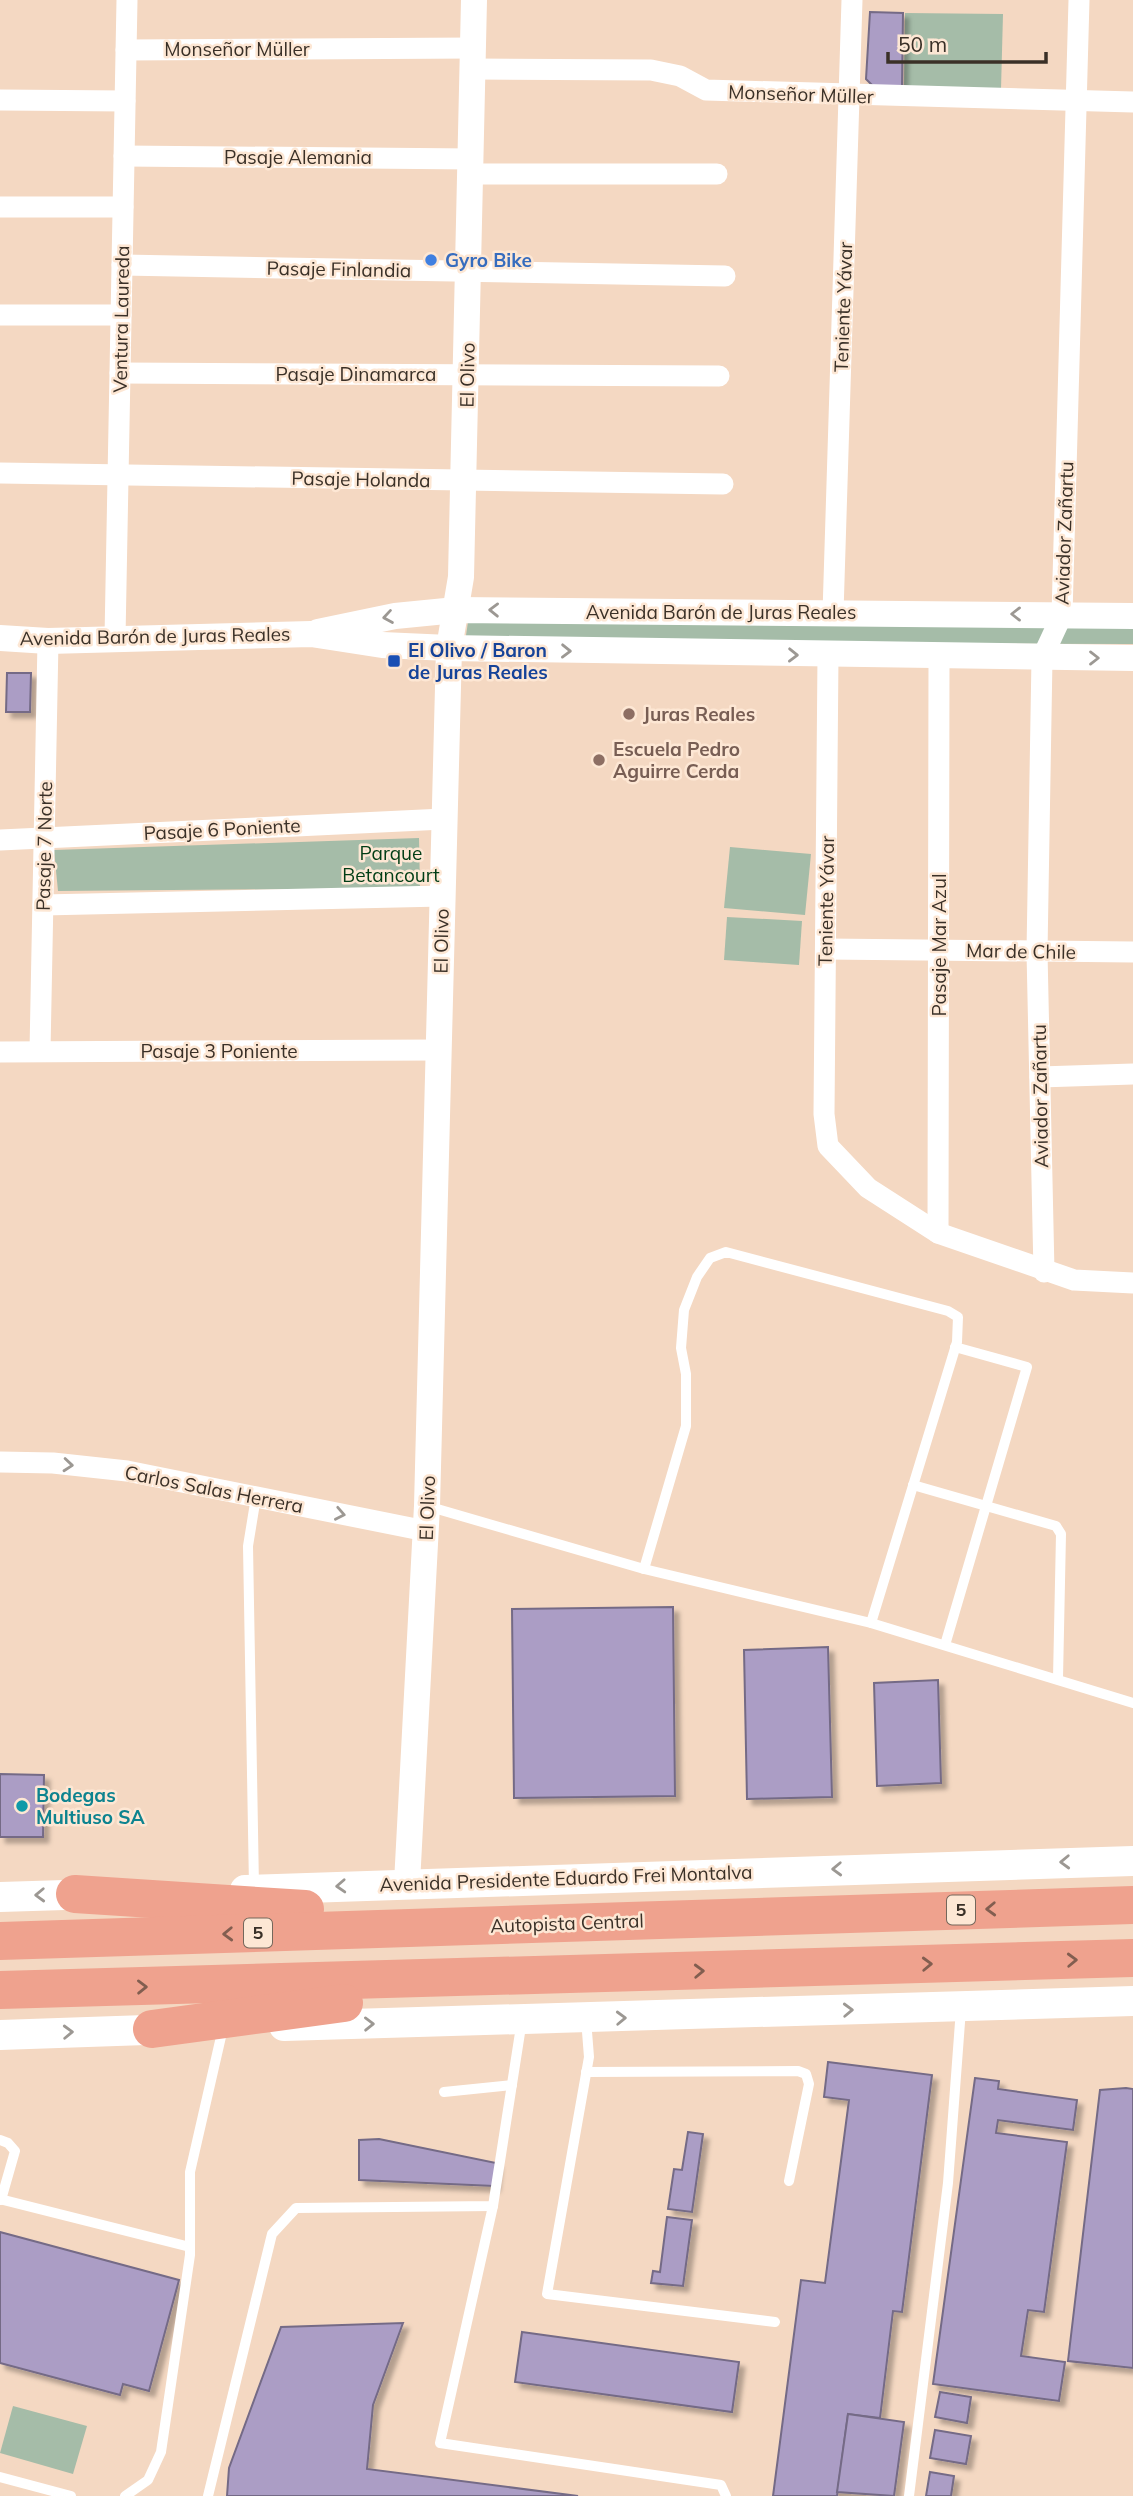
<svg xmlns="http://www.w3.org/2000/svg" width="1133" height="2496" font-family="Mulish,sans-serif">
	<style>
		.green { fill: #a5bca8 }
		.building { fill: #ab9dc5; stroke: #746b86; stroke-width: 2; filter: url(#shadow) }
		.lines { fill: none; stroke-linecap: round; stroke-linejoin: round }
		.service { stroke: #fff; stroke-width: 10 }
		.minor { stroke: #fff; stroke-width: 21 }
		.tertiary { stroke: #fff; stroke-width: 26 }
		.secondary { stroke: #fff; stroke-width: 30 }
		.motorway { stroke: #efa28e; stroke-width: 38 }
		.oneway { stroke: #9c9893 }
		.oneway2 { stroke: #825e50 }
		.shop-dot { fill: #3f7fe0; stroke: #fde7d4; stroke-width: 2.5 }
		.transit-dot { fill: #1a4fb4; stroke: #fde7d4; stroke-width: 2.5 }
		.education-dot { fill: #8d6e63; stroke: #fde7d4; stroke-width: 2.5 }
		.culture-dot { fill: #0f9aa8; stroke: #fde7d4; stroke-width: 2.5 }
		.labels { text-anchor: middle; stroke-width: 5; stroke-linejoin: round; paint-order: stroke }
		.shield { fill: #fde7d4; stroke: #74675b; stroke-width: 2 }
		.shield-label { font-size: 18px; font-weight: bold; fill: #3a3027 }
		.street-label { font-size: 19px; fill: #3a3027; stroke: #fde7d4 }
		.shop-label { font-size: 19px; font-weight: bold; fill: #366cbe; stroke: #fde7d4; text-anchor: start }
		.transit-label { font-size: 19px; font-weight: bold; fill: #164399; stroke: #fde7d4; text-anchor: start }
		.education-label { font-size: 19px; font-weight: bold; fill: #785e54; stroke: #fde7d4; text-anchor: start }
		.park-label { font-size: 19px; fill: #003d15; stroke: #fde7d4 }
		.culture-label { font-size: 19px; font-weight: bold; fill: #0d838f; stroke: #fde7d4; text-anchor: start }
	</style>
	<defs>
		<filter id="shadow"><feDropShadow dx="5.5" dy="5.5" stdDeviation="2" flood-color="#0004"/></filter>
	</defs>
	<rect width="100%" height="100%" fill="#f4d8c2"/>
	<g class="green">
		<path d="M905,13l98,1 -2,75 -97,-1z"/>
		<path d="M468,622l665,4v18l-668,-2z"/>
		<path d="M419,838l1,50 -362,3 -4,-41z"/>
		<path d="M730,847l81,7 -6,61 -81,-7z"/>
		<path d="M727,917l75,4 -3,44 -75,-5z"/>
		<path d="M13,2406l74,20 -14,48 -73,-21z"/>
	</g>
	<g class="building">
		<path d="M870,12l33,1 -1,73h-29l-7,-7z"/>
		<path d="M7,673h24l-1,39h-24z"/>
		<path d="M673,1607l2,189 -161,2 -2,-189z"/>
		<path d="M828,1647l4,150 -85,2 -3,-149z"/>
		<path d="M938,1680l3,103 -64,3 -3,-103z"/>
		<path d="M0,1774l44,1 -1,62h-43z"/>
		<path d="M828,2062l104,13 -30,237 -9,-1 -13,107 -32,-4 -11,82h-64l28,-216 24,3 24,-183 -25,-3z"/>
		<path d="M975,2078l24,3 -1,8 79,11 -4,30 -75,-10 -2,13 71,9 -23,170 -16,-2 -7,46 44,6 -6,39 -126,-17z"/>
		<path d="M1126,2088l7,1v279l-65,-7 32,-271z"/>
		<path d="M688,2132l15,2 -11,78 -24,-3 6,-40 8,1z"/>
		<path d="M379,2139l117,24 -2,23 -135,-6v-40z"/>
		<path d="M667,2217l25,3 -9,66 -32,-3 2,-12 7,1z"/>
		<path d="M0,2232l179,48 -30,111 -26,-7 -3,11 -120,-32z"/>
		<path d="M403,2323l-30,82 -6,64 211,27h-351l2,-28 52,-141z"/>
		<path d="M522,2332l217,30 -7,50 -217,-30z"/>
		<path d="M940,2392l31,5 -4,26 -32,-6z"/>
		<path d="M848,2414l56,8 -10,74 -57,-4z"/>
		<path d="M935,2430l36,6 -5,28 -36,-6z"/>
		<path d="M930,2472l24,4 -3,20h-25z"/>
	</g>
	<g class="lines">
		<g class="service">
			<path d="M913,1485l143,41 5,8 -3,144"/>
			<path d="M427,1506l217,63 227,54 262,80"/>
			<path d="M644,1569l42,-143v-52l-5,-26 3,-38 13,-33 13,-19 16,-6 222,59 10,6 -1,25 -86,281"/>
			<path d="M945,1645l82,-278 -72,-20"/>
			<path d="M254,1887l-6,-341 8,-49"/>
			<path d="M586,2019l3,38 -42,237 228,28"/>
			<path d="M586,2072l212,-1 8,3 3,10 -20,97"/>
			<path d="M444,2092l68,-7"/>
			<path d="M0,2140l8,3 7,8 -14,49"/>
			<path d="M0,2199l190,48"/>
			<path d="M493,2206l-53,237 281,42 5,11"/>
			<path d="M0,2477l71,19"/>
			<path d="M125,2496l23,-16 13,-28 29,-197v-83l33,-144"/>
			<path d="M208,2496l64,-262 24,-26 197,-2 29,-186"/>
			<path d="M909,2496l39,-313 13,-174"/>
		</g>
		<g class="minor">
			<path d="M126,50l348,-2"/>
			<path d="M473,69l178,1 29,6 26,14 427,12"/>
			<path d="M0,100l125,1"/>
			<path d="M124,156l348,3"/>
			<path d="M471,174h246"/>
			<path d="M0,207h123"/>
			<path d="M122,265l603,11"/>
			<path d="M0,315h121"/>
			<path d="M120,373l599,3"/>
			<path d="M0,473l723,11"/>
			<path d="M833,613l19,-613"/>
			<path d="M115,638l12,-638"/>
			<path d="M828,655l-4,459 4,32 40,42 70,45 136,47 59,3"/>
			<path d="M0,840l444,-21"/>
			<path d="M43,905l399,-9"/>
			<path d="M826,949l307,3"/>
			<path d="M40,1051l8,-410"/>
			<path d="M0,1052l439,-2"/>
			<path d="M1040,1077l93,-3"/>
			<path d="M938,1233l1,-576"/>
			<path d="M1044,1272l-7,-320 5,-294 20,-43 17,-615"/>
			<path d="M0,1462l53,1 74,8 299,60"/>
		</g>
		<g class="tertiary">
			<path d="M318,632l77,-16 61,-6 677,6"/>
			<path d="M0,638l48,3 263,-7 71,11 67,3 684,10"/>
			<path d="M407,1883l20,-377 22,-858 12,-71 13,-577"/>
		</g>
		<g class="secondary">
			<path d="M245,1890l888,-29"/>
			<path d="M0,1897l97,-3"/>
			<path d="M284,2026l849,-25"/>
			<path d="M0,2035l175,-6"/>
		</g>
		<g class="motorway">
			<path d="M75,1894l230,15"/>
			<path d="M0,1941l1133,-36"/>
			<path d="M0,1990l1133,-32"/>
			<path d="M152,2029l192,-26"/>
		</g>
	</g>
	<defs><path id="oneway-chevron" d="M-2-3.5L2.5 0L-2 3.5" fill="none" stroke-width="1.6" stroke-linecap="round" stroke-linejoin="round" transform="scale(1.75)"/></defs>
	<g class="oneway">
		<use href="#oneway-chevron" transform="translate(494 610) rotate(-179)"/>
		<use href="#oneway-chevron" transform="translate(1016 614) rotate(-180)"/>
		<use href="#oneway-chevron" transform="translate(388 617) rotate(171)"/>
		<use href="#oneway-chevron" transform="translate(566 651) rotate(1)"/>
		<use href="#oneway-chevron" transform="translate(793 655) rotate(1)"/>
		<use href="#oneway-chevron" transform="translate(1094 658)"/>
		<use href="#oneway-chevron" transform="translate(68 1465) rotate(5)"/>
		<use href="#oneway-chevron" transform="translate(340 1514) rotate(11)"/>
		<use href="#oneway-chevron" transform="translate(1065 1862) rotate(178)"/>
		<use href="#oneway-chevron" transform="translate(837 1869) rotate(178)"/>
		<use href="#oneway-chevron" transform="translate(341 1886) rotate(177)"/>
		<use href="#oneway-chevron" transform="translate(40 1895) rotate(178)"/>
		<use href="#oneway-chevron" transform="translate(848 2010) rotate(-2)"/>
		<use href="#oneway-chevron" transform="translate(621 2018) rotate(-2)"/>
		<use href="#oneway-chevron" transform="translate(369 2024) rotate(-1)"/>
		<use href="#oneway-chevron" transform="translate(68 2032) rotate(-2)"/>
	</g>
	<g class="oneway2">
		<use href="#oneway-chevron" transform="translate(991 1909) rotate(178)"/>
		<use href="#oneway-chevron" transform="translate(228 1934) rotate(178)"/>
		<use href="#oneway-chevron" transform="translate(1072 1960) rotate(-2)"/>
		<use href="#oneway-chevron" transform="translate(927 1964) rotate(-2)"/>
		<use href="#oneway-chevron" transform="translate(699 1971) rotate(-2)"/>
		<use href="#oneway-chevron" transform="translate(142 1987) rotate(-1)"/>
	</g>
	<circle class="shop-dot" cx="431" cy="260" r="7"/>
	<rect class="transit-dot" x="387" y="654" width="14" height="14" rx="3.5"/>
	<g class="education-dot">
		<circle cx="629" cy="714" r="7"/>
		<circle cx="599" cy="760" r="7"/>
	</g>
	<circle class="culture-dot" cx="22" cy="1806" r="7"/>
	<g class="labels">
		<g class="shield">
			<rect x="947" y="1895.5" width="28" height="29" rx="5"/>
			<rect x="244" y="1918.5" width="28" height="29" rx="5"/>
		</g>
		<g class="shield-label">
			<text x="961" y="1916">5</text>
			<text x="258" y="1939">5</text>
		</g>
		<g class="street-label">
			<text x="237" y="56">Monseñor Müller</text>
			<text transform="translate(801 94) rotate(2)" y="7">Monseñor Müller</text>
			<text x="298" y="164">Pasaje Alemania</text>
			<text transform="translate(339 269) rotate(1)" y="7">Pasaje Finlandia</text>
			<text transform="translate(843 307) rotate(-88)" y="7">Teniente Yávar</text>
			<text transform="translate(121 319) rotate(-89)" y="7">Ventura Laureda</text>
			<text x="356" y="381">Pasaje Dinamarca</text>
			<text transform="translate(467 375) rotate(-89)" y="7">El Olivo</text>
			<text transform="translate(361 479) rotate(1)" y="7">Pasaje Holanda</text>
			<text transform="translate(1064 533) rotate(-88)" y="7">Aviador Zañartu</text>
			<text x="721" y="619">Avenida Barón de Juras Reales</text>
			<text transform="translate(155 636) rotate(-1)" y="7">Avenida Barón de Juras Reales</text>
			<text transform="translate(222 829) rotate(-3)" y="7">Pasaje 6 Poniente</text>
			<text transform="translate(44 846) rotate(-89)" y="7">Pasaje 7 Norte</text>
			<text transform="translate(826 901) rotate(-89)" y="7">Teniente Yávar</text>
			<text transform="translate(441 941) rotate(-89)" y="7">El Olivo</text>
			<text transform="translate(939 945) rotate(-90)" y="7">Pasaje Mar Azul</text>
			<text transform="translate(1021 951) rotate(1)" y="7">Mar de Chile</text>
			<text x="219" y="1058">Pasaje 3 Poniente</text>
			<text transform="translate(1040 1096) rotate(-91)" y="7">Aviador Zañartu</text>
			<text transform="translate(214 1489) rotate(11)" y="7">Carlos Salas Herrera</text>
			<text transform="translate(427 1508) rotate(-88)" y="7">El Olivo</text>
			<text transform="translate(566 1878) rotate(-2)" y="7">Avenida Presidente Eduardo Frei Montalva</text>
			<text transform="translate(567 1923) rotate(-2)" y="7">Autopista Central</text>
		</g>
		<g class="shop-label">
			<text x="445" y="267">Gyro Bike</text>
		</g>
		<g class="transit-label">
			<text x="408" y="657">El Olivo / Baron<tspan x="408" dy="22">de Juras Reales</tspan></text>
		</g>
		<g class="education-label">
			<text x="643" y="721">Juras Reales</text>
			<text x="613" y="756">Escuela Pedro<tspan x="613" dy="22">Aguirre Cerda</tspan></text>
		</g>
		<g class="park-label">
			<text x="391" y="860">Parque<tspan x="391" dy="22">Betancourt</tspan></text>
		</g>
		<g class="culture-label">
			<text x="36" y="1802">Bodegas<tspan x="36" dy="22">Multiuso SA</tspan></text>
		</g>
	</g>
	<path d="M888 52v10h158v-10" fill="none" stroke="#3a3027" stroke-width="3.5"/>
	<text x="898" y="52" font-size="21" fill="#3a3027" stroke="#fde7d4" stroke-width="5" paint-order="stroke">50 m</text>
</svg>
